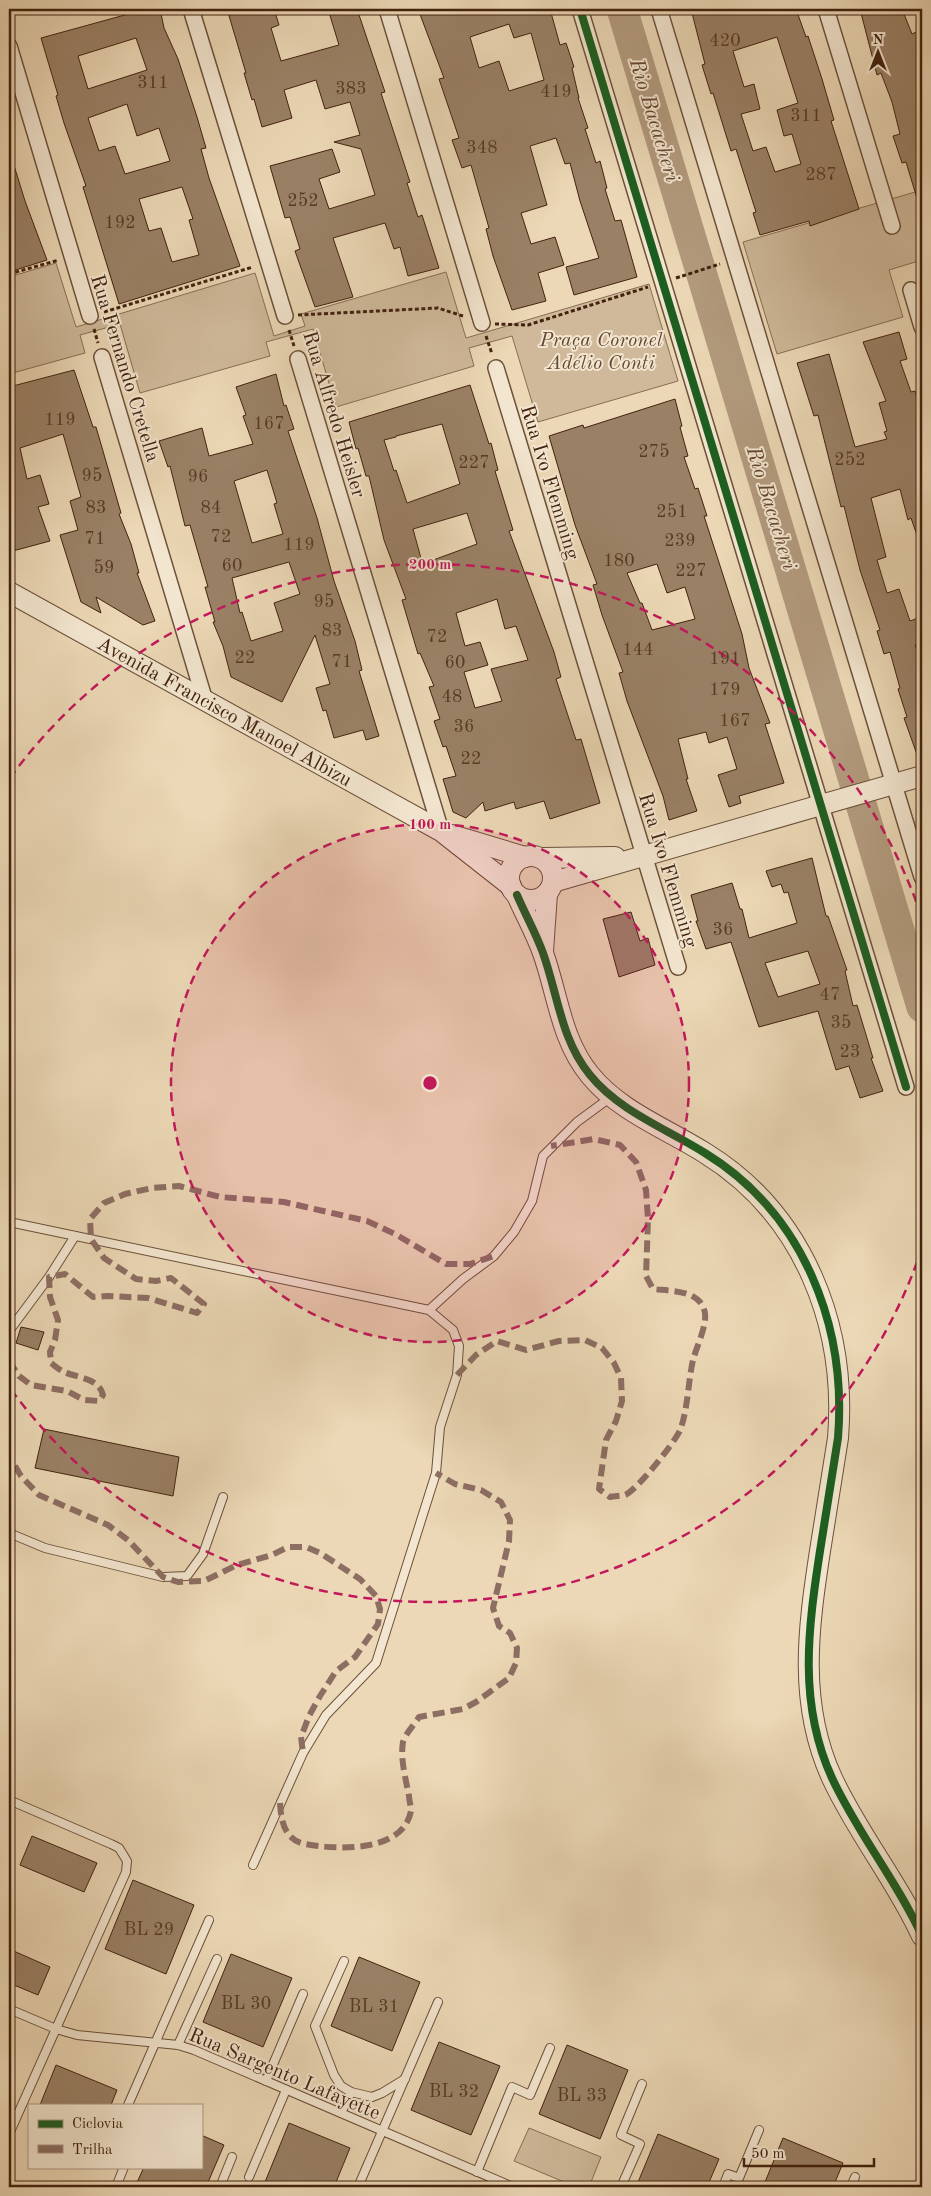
<svg xmlns="http://www.w3.org/2000/svg" width="931" height="2196" font-family="'Old Standard TT',serif">
	<style>
		.green { fill: #cfb99a; stroke: #886e54 }
		.lines { fill: none; stroke-linecap: round; stroke-linejoin: round }
		.river { stroke: #b29a7d; stroke-width: 31 }
		.building { fill: #9a8166; stroke: #42220f; fill-rule: evenodd }
		.service-casing { stroke: #6c5039; stroke-width: 10 }
		.minor-casing { stroke: #6c5039; stroke-width: 18 }
		.tertiary-casing { stroke: #6c5039; stroke-width: 22 }
		.path { stroke: #42220f; stroke-width: 3; stroke-dasharray: 4 2.5; stroke-linecap: butt }
		.service { stroke: #f3e6d0; stroke-width: 8 }
		.minor { stroke: #f3e6d0; stroke-width: 15 }
		.tertiary { stroke: #f3e6d0; stroke-width: 20 }
		.quiet { stroke: #8d6e63; stroke-width: 6; stroke-dasharray: 12 6; stroke-linecap: butt }
		.cycleway-casing { stroke: #f3e6d0; stroke-width: 11 }
		.cycleway { stroke: #1b5e20; stroke-width: 8 }
		.ring { fill: none; stroke: #c2185b; stroke-width: 2.5; stroke-dasharray: 9 6 }
		.labels { text-anchor: middle; stroke-width: 4; stroke-linejoin: round; paint-order: stroke }
		.number-label { font-size: 18px; fill: #583a25 }
		.park-label { font-size: 20px; font-style: italic; fill: #654832; stroke: #f3e6d0 }
		.street-label { font-size: 20px; fill: #42220f; stroke: #f3e6d0 }
		.water-label { font-size: 21px; font-style: italic; fill: #644630; stroke: #f3e6d0 }
		.centre { fill: #c2185b; stroke: #f3e6d0; stroke-width: 2.5 }
		.ring-label { font-size: 15px; text-anchor: middle; font-weight: bold; fill: #c2185b; stroke: #f3e6d0; stroke-width: 4; stroke-linejoin: round; paint-order: stroke }
	</style>
	<rect width="100%" height="100%" fill="#ecd8b6"/>
	<filter id="stains"><feTurbulence type="fractalNoise" baseFrequency=".004" numOctaves="4"/><feColorMatrix values="0 0 0 0 .2 0 0 0 0 .09 0 0 0 0 .02 0 0 0 .5 -.17"/></filter>
	<radialGradient id="worn" r=".72"><stop offset=".6" stop-color="#630" stop-opacity="0"/><stop offset="1" stop-color="#630" stop-opacity=".3"/></radialGradient>
	<g class="green">
		<path d="M922,190v70l-33,10 14,47 -126,37 -34,-112z"/>
		<path d="M56,263l20,64 179,-54 19,63 31,-10 -4,-12 145,-42 20,66 183,-54 29,97 -140,41 -26,-86 -43,12 5,18 -138,41 -23,-78 -47,13 4,14 -130,37 -20,-69 -40,11 5,18 -76,21v-97z"/>
		<path d="M529,2128l72,29 -12,30h-13l-62,-26z"/>
	</g>
	<g class="lines">
		<path class="river" d="M622,9l300,998"/>
	</g>
	<g class="building">
		<path d="M131,9h29l4,19 14,31 19,58 9,31 -5,1 8,29 31,88 -121,38 -36,-117 3,-1 -22,-63 -8,-27 2,-1 -17,-57 91,-25zM136,38l11,32 -59,19 -10,-33zM127,104l10,32 22,-8 11,33 -45,13 -10,-28 -16,5 -11,-33zM182,187l11,32 -4,1 10,35 -27,7 -11,-34 -12,3 -10,-32z"/>
		<path d="M227,9h47l5,16 -8,3 10,33 58,-16 -11,-36h29l28,83 -4,1 29,89 -3,1 11,34 4,-2 17,53 -31,8 -8,-29 -6,2 -9,-26 -52,15 20,59 -38,10 -20,-56 5,-2 -10,-32 -5,1 -15,-52 62,-17 8,23 -21,7 10,30 46,-14 -14,-46 -27,-7 26,-7 -10,-33 -25,7 -9,-29 -32,10 8,28 -30,9 -8,-28 -2,1 -8,-27h2z"/>
		<path d="M418,9h132l10,36 6,-2 8,24 -2,1 7,30h-1l10,30 -3,1 11,34 4,-2 7,27 -2,1 10,32 6,-1 16,57 -63,18 -8,-28 33,-9 -19,-57 -10,-38 -5,1 -9,-26 -26,8 17,59 -26,8 10,31 24,-7 9,28 -26,8 8,28 -34,9 -19,-54 -7,-27 3,-1 -18,-63 -9,3 -10,-28 7,-2 -20,-59 5,-1zM509,24l5,14 17,-5 13,47 -35,11 -10,-30 -20,7 -9,-31z"/>
		<path d="M691,9h105l10,28 2,-1 14,43 12,41 -3,1 28,88 -49,17 -1,-5 -49,14 -7,-22 3,-1 -20,-63 -5,2 -18,-58 -2,1 -9,-29 3,-1zM777,37l21,66 -21,7 7,26 8,-2 9,30 -26,8 -9,-25 -13,4 -12,-37 19,-5 -6,-25 -10,3 -11,-36z"/>
		<path d="M860,9h42l10,25 4,-2 6,16v157h-3l-13,-43 -4,1 -9,-27 7,-2 -8,-32 -11,-29 -4,2z"/>
		<path d="M9,159h3l13,42 22,59 -38,12z"/>
		<path d="M899,332l8,27 -7,2 11,31 4,-1 7,24v128l-2,1 -9,-26 -3,2 -8,-31 -29,9 15,59 -9,3 10,33 12,-4 11,32 8,-3 4,15v10l-7,2 7,20v98h-2l-16,-45 3,-1 -9,-28 2,-1 -10,-36 -6,2 -7,-23 3,-1 -20,-60 -16,-64 -3,1 -23,-92 -4,1 -17,-53 32,-9 26,93 32,-8 -3,-7 3,-1 -8,-28 7,-2 -23,-59z"/>
		<path d="M74,370l19,57h3l25,86 -2,1 12,30 8,29h-2l18,48 -12,4 -47,-28 5,16 -20,-11 -21,-67 18,-5 -8,-29 11,-4 -18,-63 -43,14 7,31 13,-4 9,29 -11,3 12,34 -41,11v-165z"/>
		<path d="M276,374l8,32 2,-1 8,24 -6,2 29,87 17,63 21,60 7,29 -3,1 20,65 -13,4 -3,-10 -29,8 -8,-28 -3,1 -7,-23 14,-4 -15,-49 -33,67 -51,-25 -8,-31 -10,-24h2l-10,-35h3l-18,-62 -5,1 -15,-60 -2,1 -9,-26 43,-13 7,28 44,-12 -10,-28 3,-1 -10,-28zM267,470l10,33 -3,1 9,30 -31,9 -18,-62zM289,562l11,32 -26,9 9,28 -32,10 -9,-29 -2,1 -8,-35z"/>
		<path d="M470,385l19,59 2,-1 7,27 -3,1 18,59 -4,1 45,121 7,25 -5,2 20,61 5,-1 19,64 -50,16 -6,-18 -28,8 -2,-7 -29,9 -2,-9 -17,16 -13,-6 -10,-33 13,-3 -10,-30 -3,1 -9,-26 6,-2 -11,-32 5,-1 -14,-33 -2,1 -16,-54 4,-1 -22,-59 -15,-64h-3l-8,-28 -2,1 -7,-27zM442,424l18,60 -53,19 -11,-33 -2,1 -10,-31 12,-3v-1zM467,513l10,31 -52,19 -1,-2 -2,1 -9,-33zM497,599l8,30 11,-3 12,34 -37,9 11,32 -27,7 -11,-36 24,-7 -8,-23 -15,4 -9,-33z"/>
		<path d="M675,399l7,27 -2,1 8,29 -4,1 11,32 3,-1 9,28h-3l38,118 7,34 21,55 -5,1 19,59 -45,13 2,7 -12,4 -11,-32 19,-6 -10,-32 -18,6 -3,-11 -28,7 10,40h-2l11,32 -28,9 -6,-24 -36,-95 -8,-28 4,-1 -21,-57 -9,-30 4,-1 -22,-59 -26,-89 34,-11 1,3zM657,564l10,29 18,-6 10,32 -43,11 -10,-27h-2l-13,-30z"/>
		<path d="M812,858l14,58h2l19,54 -2,1 8,35 4,-1 16,53h-2l12,33 -23,7 -11,-32 -13,4 -18,-59 -59,16 -28,-85 -25,7 -10,-28h2l-7,-26 41,-12 8,26h2l7,29 48,-15 -9,-31 -4,1 -3,-9 -9,3 -6,-16zM808,951l12,33 -42,13 -13,-34z"/>
		<path d="M631,912l9,29 8,-3 7,27 -36,12 -16,-58z"/>
		<path d="M21,1327l23,5 -6,18 -22,-7z"/>
		<path d="M44,1429l135,28 -6,39 -138,-28z"/>
		<path d="M32,1836l65,27 -13,29 -64,-27z"/>
		<path d="M133,1880l61,25 -28,69 -61,-25z"/>
		<path d="M9,1949l41,18 -12,28 -29,-12z"/>
		<path d="M231,1954l61,24 -29,69 -60,-25z"/>
		<path d="M359,1957l61,25 -28,69 -61,-25z"/>
		<path d="M439,2042l61,24 -29,69 -60,-25z"/>
		<path d="M567,2045l61,25 -28,69 -61,-25z"/>
		<path d="M56,2065l61,25 -6,15h-71z"/>
		<path d="M289,2123l61,25 -16,39h-71z"/>
		<path d="M658,2134l61,25 -12,28h-71z"/>
		<path d="M201,2135l23,10 -18,42h-71l9,-20h57z"/>
		<path d="M783,2138l60,25 -10,24h-70z"/>
	</g>
	<g class="lines">
		<g class="service-casing">
			<g id="service">
				<path d="M9,1222l420,88 24,20 6,16 -2,29 -17,52 -4,46 -60,190 -50,52 -23,38 -50,112"/>
				<path d="M429,1310l34,-31 31,-23 20,-24 18,-31 11,-45 34,-34 34,-25"/>
				<path d="M9,1331l40,-54 26,-41"/>
				<path d="M9,1533l36,15 118,29 24,-1 16,-22 20,-57"/>
				<path d="M9,1800l102,44 8,4 8,13 -1,11 -117,262"/>
				<path d="M344,1961l-29,65 19,49 7,11 10,6 21,5 10,-4 23,-14"/>
				<path d="M9,2009l47,20 21,6 101,10 16,5 319,137"/>
				<path d="M178,2045l39,-86"/>
				<path d="M266,2081l37,-87"/>
				<path d="M128,2105l81,-185"/>
				<path d="M341,2113l10,-21"/>
				<path d="M477,2172l35,-85 18,8 20,-47"/>
				<path d="M249,2177l37,-87"/>
				<path d="M116,2187l8,-20"/>
				<path d="M220,2187l12,-30"/>
				<path d="M358,2187l80,-185"/>
				<path d="M621,2187l19,-43 -19,-9 21,-51"/>
				<path d="M723,2187l5,-13 11,4 20,-48"/>
				<path d="M851,2187l4,-10"/>
			</g>
		</g>
		<g class="minor-casing">
			<g id="minor">
				<path d="M191,9l94,307"/>
				<path d="M387,9l95,314"/>
				<path d="M580,9l326,1078"/>
				<path d="M659,9l263,868"/>
				<path d="M826,9l66,217"/>
				<path d="M9,46l81,270"/>
				<path d="M911,290l11,37"/>
				<path d="M102,357l103,344"/>
				<path d="M298,359l143,472"/>
				<path d="M496,368l182,599"/>
			</g>
		</g>
		<g class="tertiary-casing">
			<g id="tertiary">
				<path d="M9,592l432,239 70,55"/>
				<path d="M452,835l73,22"/>
				<circle cx="531" cy="878" r="22"/>
				<path d="M542,858l73,-1"/>
				<path d="M553,882l369,-106"/>
				<path d="M517,895c8,19 19,38 26,58 15,42 18,87 47,122 29,36 77,54 115,78 99,61 142,173 133,285 -6,38 -12,75 -18,113 -12,78 -22,153 12,227 26,56 65,103 90,158"/>
				<path d="M543,951l4,-57"/>
			</g>
		</g>
		<g class="path">
			<path d="M9,274l50,-14"/>
			<path d="M676,278l44,-14"/>
			<path d="M104,312l149,-45"/>
			<path d="M298,315l140,-7 25,8"/>
			<path d="M495,324l33,1 120,-38"/>
			<path d="M94,329l4,14"/>
			<path d="M289,330l5,16"/>
			<path d="M486,336l6,18"/>
		</g>
		<use href="#service" class="service"/>
		<use href="#minor" class="minor"/>
		<use href="#tertiary" class="tertiary"/>
		<g class="quiet">
			<path d="M9,1361l10,15 12,9 36,6 17,9 15,1 4,-6c-4,-17 -25,-17 -39,-23 -4,-2 -9,-6 -13,-9l-1,-11 5,-12 3,-20 -8,-23 -1,-20 16,-3 28,23 15,-1 40,2 49,15 7,-9 -33,-26 -15,3 -20,-2 -32,-21 -13,-19 -1,-20 14,-16 21,-9 27,-6 27,-2 41,11 64,5 83,19 28,13 51,30h24l24,-8"/>
			<path d="M457,1375l19,-20 21,-14 29,9 33,-9 26,-1 17,8 12,15 7,15 1,23 -6,20 -10,19 -7,49 11,8c4,-1 10,-1 15,-2 11,-4 53,-56 56,-67 7,-22 7,-45 12,-68 4,-15 16,-38 11,-51 -6,-19 -35,-18 -51,-20l-7,-13 2,-57 -2,-29 -10,-28 -16,-17 -26,-6 -43,7"/>
			<path d="M9,1449l3,12 9,15 18,19 69,30 20,15 35,37 15,5 26,-1 33,-16 35,-10 16,-8h18l14,6 40,26 16,17 4,13 -2,15 -23,33 -19,14 -16,25 -11,20 -8,21 2,16"/>
			<path d="M280,1803c1,17 4,37 25,41 32,6 98,9 106,-33 0,-5 -2,-11 -2,-15 -3,-16 -9,-37 -6,-54 2,-8 12,-18 16,-25l44,-8 13,-7 33,-24 7,-15 1,-15 -7,-15 -11,-7 -6,-18 16,-67 1,-21 -9,-18 -20,-12 -26,-6 -19,-11"/>
		</g>
		<g class="cycleway-casing">
			<g id="cycleway">
				<path d="M580,9l326,1078"/>
				<path d="M517,895c8,19 19,38 26,58 15,42 18,87 47,122 29,36 77,54 115,78 99,61 142,173 133,285 -6,38 -12,75 -18,113 -12,78 -22,153 12,227 26,56 65,103 90,158"/>
			</g>
		</g>
		<use href="#cycleway" class="cycleway"/>
	</g>
	<circle cx="430" cy="1083" r="259" fill="#c2185b" fill-opacity=".12"/>
	<g class="ring">
		<circle cx="430" cy="1083" r="259"/>
		<path d="M922 1248A519 519 0 0 1 10 1388M10 778A519 519 0 0 1 922 918"/>
	</g>
	<g class="labels">
		<g class="number-label">
			<text x="725" y="46">420</text>
			<text x="153" y="88">311</text>
			<text x="351" y="94">383</text>
			<text x="556" y="97">419</text>
			<text x="806" y="121">311</text>
			<text x="482" y="153">348</text>
			<text x="821" y="180">287</text>
			<text x="303" y="206">252</text>
			<text x="120" y="228">192</text>
			<text x="60" y="425">119</text>
			<text x="269" y="429">167</text>
			<text x="654" y="457">275</text>
			<text x="850" y="465">252</text>
			<text x="474" y="468">227</text>
			<text x="92" y="481">95</text>
			<text x="198" y="482">96</text>
			<text x="96" y="513">83</text>
			<text x="211" y="513">84</text>
			<text x="672" y="517">251</text>
			<text x="221" y="542">72</text>
			<text x="95" y="544">71</text>
			<text x="680" y="546">239</text>
			<text x="299" y="550">119</text>
			<text x="619" y="566">180</text>
			<text x="232" y="571">60</text>
			<text x="104" y="573">59</text>
			<text x="691" y="576">227</text>
			<text x="324" y="607">95</text>
			<text x="332" y="636">83</text>
			<text x="437" y="642">72</text>
			<text x="638" y="655">144</text>
			<text x="245" y="663">22</text>
			<text x="725" y="664">191</text>
			<text x="342" y="667">71</text>
			<text x="455" y="668">60</text>
			<text x="725" y="695">179</text>
			<text x="452" y="702">48</text>
			<text x="735" y="726">167</text>
			<text x="464" y="732">36</text>
			<text x="471" y="764">22</text>
			<text x="723" y="935">36</text>
			<text x="830" y="1000">47</text>
			<text x="841" y="1028">35</text>
			<text x="850" y="1057">23</text>
			<text x="149" y="1935">BL 29</text>
			<text x="246" y="2009">BL 30</text>
			<text x="374" y="2012">BL 31</text>
			<text x="454" y="2097">BL 32</text>
			<text x="582" y="2101">BL 33</text>
		</g>
		<g class="park-label">
			<text x="601" y="346">Praça Coronel<tspan x="601" dy="23">Adélio Conti</tspan></text>
		</g>
		<g class="street-label">
			<text transform="translate(126 368) rotate(73)" y="7">Rua Fernando Cretella</text>
			<text transform="translate(335 414) rotate(73)" y="7">Rua Alfredo Heisler</text>
			<text transform="translate(551 482) rotate(73)" y="7">Rua Ivo Flemming</text>
			<text transform="translate(225 711) rotate(29)" y="7">Avenida Francisco Manoel Albizu</text>
			<text transform="translate(669 870) rotate(73)" y="7">Rua Ivo Flemming</text>
			<text transform="translate(285 2073) rotate(23)" y="7">Rua Sargento Lafayette</text>
		</g>
		<g class="water-label">
			<text transform="translate(655 120) rotate(73)" y="7">Rio Bacacheri</text>
			<text transform="translate(772 508) rotate(73)" y="7">Rio Bacacheri</text>
		</g>
	</g>
	<circle cx="430" cy="1083" r="8" class="centre"/>
	<g class="ring-label">
		<text x="430" y="569">200 m</text>
		<text x="430" y="829">100 m</text>
	</g>
	<rect width="931" height="2196" fill="none" stroke="#ecd8b6" stroke-width="30"/>
	<rect x="10" y="10" width="911" height="2176" fill="none" stroke="#42220f" stroke-width="2.5"/>
	<rect x="15" y="15" width="901" height="2166" fill="none" stroke="#42220f"/>
	<rect x="28" y="2104" width="175" height="65" fill="#f3e6d0" stroke="#ac9883"/>
	<rect x="38" y="2120" width="25" height="8" fill="#1b5e20" stroke="#ac9883"/>
	<text x="72" y="2128" font-size="15" fill="#42220f">Ciclovia</text>
	<rect x="38" y="2145" width="25" height="8" fill="#8d6e63" stroke="#ac9883"/>
	<text x="72" y="2154" font-size="15" fill="#42220f">Trilha</text>
	<g transform="translate(878 52)" stroke="#f3e6d0" stroke-width="4" paint-order="stroke">
	<path d="M0-4L9 19L0 12L-9 19Z" fill="#42220f"/>
	<text y="-8" font-size="14" font-weight="bold" text-anchor="middle" fill="#42220f">N</text>
	</g>
	<path d="M744 2158v8h130v-8" fill="none" stroke="#42220f" stroke-width="2.5"/>
	<text x="751" y="2158" font-size="15" fill="#42220f" stroke="#f3e6d0" stroke-width="4" paint-order="stroke">50 m</text>
	<rect width="100%" height="100%" filter="url(#stains)"/>
	<rect width="100%" height="100%" fill="url(#worn)"/>
</svg>
